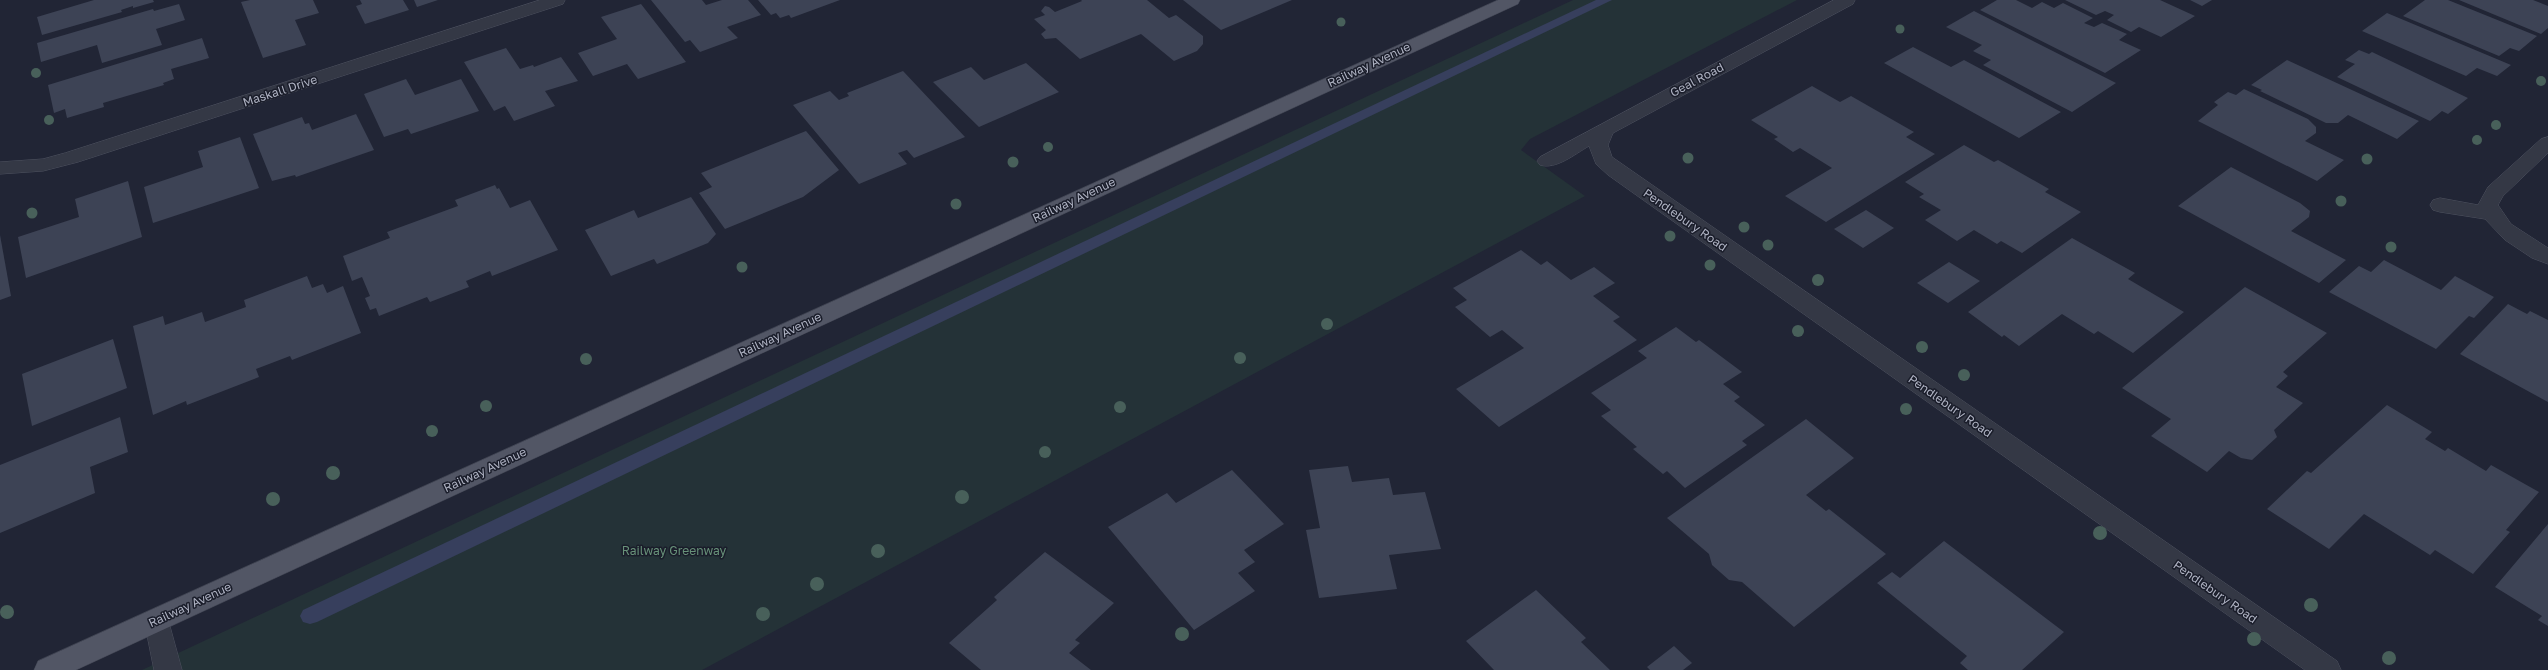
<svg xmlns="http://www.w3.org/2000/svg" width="2548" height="670" font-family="'Golos Text',sans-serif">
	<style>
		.green { fill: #243237 }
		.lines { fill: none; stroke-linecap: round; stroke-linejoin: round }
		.stream { fill: #373f5d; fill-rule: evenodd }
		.building { fill: #3d4355 }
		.minor-casing { stroke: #4e5260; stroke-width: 1 }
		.major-casing { stroke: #3d414f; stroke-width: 1 }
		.minor { fill: #343845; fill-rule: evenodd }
		.major { fill: #525665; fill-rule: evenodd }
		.tree { fill: #48605a }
		.labels { text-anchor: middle; stroke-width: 3; stroke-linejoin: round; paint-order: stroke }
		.street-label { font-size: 12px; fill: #aeb2c2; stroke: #1a1d2a }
		.park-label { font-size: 12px; fill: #689179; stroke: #1a1d2a }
	</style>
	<rect width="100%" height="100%" fill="#212535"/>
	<path class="green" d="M1573,0h224l-267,139 -9,11 64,46 -883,474h-560z"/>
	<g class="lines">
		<path class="stream" d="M1596,0h16l-1295,622 -7,2 -7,-2 -3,-6 3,-6z"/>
	</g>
	<g class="building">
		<path d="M94,0h59l1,2 -21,6v-2l-12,4 1,2 -80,23 -5,-18z"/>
		<path d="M250,0h63l6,13 -24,7 11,25 -43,13 -22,-56z"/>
		<path d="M360,0h43l6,10 -44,14 -9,-18 6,-2z"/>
		<path d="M414,0h24l-21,7z"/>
		<path d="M651,0h51l4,5 16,-5h26l13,15 -34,12 11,11 -38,14 -10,-12 -5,2z"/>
		<path d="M758,0h82l-49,18 -2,-3 -9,3 -4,-5 -5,2z"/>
		<path d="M1081,0h66l22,18 7,-3 27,21v8l-6,7 -23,10 -33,-27 -61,25 -24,-21 -11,1 -4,-5 5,-4 -12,-11 11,-4 -4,-4 4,-5 4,1 6,5 27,-11z"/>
		<path d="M1183,0h109l-71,30z"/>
		<path d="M1997,0h19l16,8 10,-6 12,6 9,-5 30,15 -9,5 10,4 8,-4 25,11 -8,6 22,10 -36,23 -125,-63z"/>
		<path d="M2065,0h95l35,16 -34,21 -22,-10 -8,5 -24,-12 7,-5 -9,-4 -9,4z"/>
		<path d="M2190,0h22l-10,6z"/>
		<path d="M2425,0h23l89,36 -18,15 -9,-3 -11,8 -96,-40z"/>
		<path d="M2459,0h74l15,6v22l-7,6z"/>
		<path d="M179,4l6,16 -29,9 6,16 -60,18 -5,-18 -56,17 -4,-19 116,-34 1,2z"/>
		<path d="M641,4l45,58 -48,17 -11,-15 -34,12 -15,-23 39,-14 -16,-22z"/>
		<path d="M1974,11l142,72 -44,29 -89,-47 8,-5 -18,-9 9,-6 -36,-18z"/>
		<path d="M2387,13l124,52 -14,11 -20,-8 -11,8 -104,-45z"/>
		<path d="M202,38l7,20 -38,11 3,10 -11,4 1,2 -61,18 1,4 -37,11 -2,-9 -11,4 -6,-28z"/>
		<path d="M1913,47l38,20 13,-7 97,52 -42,26 -135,-75z"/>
		<path d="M506,48l14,21 13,-4 1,2 27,-10 17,24 -33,10 10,15 -41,15 -9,-15 -11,5 -30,-49z"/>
		<path d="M2359,50l10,4 3,-2 96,46 -20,16 -6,-3 -12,10 -93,-44 18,-13 -10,-4z"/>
		<path d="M2287,60l132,61 -22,18 -49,-24 -10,8h-12l-66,-32 2,-1 -11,-5z"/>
		<path d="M1026,63l33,29 -80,35 -46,-45 38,-15 13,13z"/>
		<path d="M903,71l62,66 -51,21 -7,-8 -9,3 9,11 -48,20 -66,-79 37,-14 9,9 10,-4 -2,-3z"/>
		<path d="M406,79l9,16 46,-16 18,32 -68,23 -3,-5 -24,8 -20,-43z"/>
		<path d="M1812,86l28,16 11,-6 63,36 -8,5 29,17 -109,68 -41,-26 47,-28 -32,-20 -7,4 -19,-13 4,-2 -27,-17z"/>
		<path d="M2244,89l64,30 8,8v6l-11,8 39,19 -27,21 -119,-60 20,-16 -4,-3 14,-10 8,3z"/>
		<path d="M356,114l18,36 -78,27 -1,-2 -23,6 -19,-47 49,-17 3,7 4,-1 3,7z"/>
		<path d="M806,131l33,39 -36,27 -78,32 -26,-36 13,-6 -11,-14z"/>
		<path d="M240,137l19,51 -106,35 -9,-36 59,-20 -5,-16z"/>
		<path d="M1964,145l30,17 4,-2 51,29 -4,3 36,20 -59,41 -21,-12 -4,3 -23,-14 -17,11 -32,-21 16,-10 -22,-13 5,-3 -19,-12z"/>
		<path d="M2231,167l69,36 10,8 -1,6 -18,14 55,29 -27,23 -141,-77z"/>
		<path d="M128,181l14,56 -116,41 -8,-41 61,-20 -4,-18z"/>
		<path d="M495,185l2,4 2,-1 11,20 20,-8 28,50 -66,26 -2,-5 -24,10 3,6 -39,15 -3,-5 -48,19 -3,-8 -6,2 -5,-12 5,-2 -8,-19 -10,4 -9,-25 47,-18 -3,-6 71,-26 -3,-6z"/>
		<path d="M691,197l25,37 -8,9 -51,21 -3,-5 -43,17 -26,-46 49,-20 4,8z"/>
		<path d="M1866,210l28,18 -31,20 -29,-19z"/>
		<path d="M0,235l11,61 -11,4z"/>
		<path d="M2072,238l63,35 -7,6 56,33 -51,41 -35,-22 -4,3 -32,-20 -43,32 -15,-11 -2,2 -34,-25z"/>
		<path d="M1521,250l20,15 6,-4 24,19 23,-13 21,16 -22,13 27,21 -7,4 24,19 -138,87 -43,-38 68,-41 -22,-18 -12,7 -35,-30 12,-7 -14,-12z"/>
		<path d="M2384,260l57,30 14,-14 39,21 -20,21 -5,-2 -33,33 -107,-57 30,-26 12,6z"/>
		<path d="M1949,262l31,19 -32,22 -31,-20z"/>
		<path d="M307,276l5,12 11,-4 4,9 16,-7 18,47 -69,27 -2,-4 -34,13 3,8 -72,28 -1,-4 -33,14 -20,-89 30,-10 2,9 37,-13 3,10 41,-15 -2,-7z"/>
		<path d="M2245,287l82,46 -44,39 5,4 -12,11 27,16 -29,27 3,7 -25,23 -11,-2 -12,-7 -22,21 -56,-36 20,-17 -49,-31z"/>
		<path d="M2508,304l19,10 3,-3 18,9v82l-88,-48z"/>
		<path d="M1676,327l20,15 3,-2 43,32 -19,12 17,13 -6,4 31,24 -23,16 5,4 -62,43 -18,-17 -4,3 -30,-25 4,-2 -36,-31 10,-6 -20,-17 56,-35 -9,-7z"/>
		<path d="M113,339l14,49 -95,38 -10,-52z"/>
		<path d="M2387,405l45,27 -7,7 20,12 3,-3 38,23 5,-6 48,27 -33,38 4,2 -37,42 -38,-24 -5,5 -66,-41 -35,35 -62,-40 40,-38 4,2z"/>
		<path d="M120,417l8,35 -38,15 5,26 -95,40v-68z"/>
		<path d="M1806,419l48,39 -48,37 20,16 3,-2 57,45 -92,73 -52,-45 -13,-2 -17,-15 -3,-11 -42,-36z"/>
		<path d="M1348,466l4,16 37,-4 4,17 32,-3 16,57 -52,6 8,34 -78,9 -13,-68 14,-2 -11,-58z"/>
		<path d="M1232,470l52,54 -40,26 11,12 -17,11 17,18 -61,39 -86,-103 59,-34 9,10z"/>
		<path d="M2548,524v102l-10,-6 4,-4 -47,-29z"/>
		<path d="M1944,541l120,91 -42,38h-54l-8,-7 7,-7 -90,-73 15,-11 8,6z"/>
		<path d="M1045,552l69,51 -39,37 5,3 -11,10 22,17h-110l-32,-27 48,-43 -3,-3z"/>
		<path d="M1536,590l50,48 -5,4 29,28h-116l-28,-29z"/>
		<path d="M1674,646l18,17 -9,7h-33l-3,-3z"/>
	</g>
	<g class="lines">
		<g class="minor-casing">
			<g id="minor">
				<path d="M540,0h25l-2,4 -485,158 -35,9 -43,3v-12l43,-3 22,-6z"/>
				<path d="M1834,0h21l-2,4 -240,129 -5,12 4,12 725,504 4,9h-36l-697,-495 -12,-11 -7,-18c-14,8 -33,24 -49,19l-3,-4 3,-4z"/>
				<path d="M2548,137v16l-45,43 -5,9 13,19 37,24v16l-16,-6 -27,-18 -20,-21 -45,-7 -7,-2 -3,-5 3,-5 7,-2 38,7 10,-18 53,-48z"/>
				<path d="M157,609l9,3 16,58h-28l-10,-50 4,-8z"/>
			</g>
		</g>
		<g class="major-casing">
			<path id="major" d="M1498,0h22l-2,4 -1442,666h-42l4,-9z"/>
		</g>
		<use href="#minor" class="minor"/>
		<use href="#major" class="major"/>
	</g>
	<g class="tree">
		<circle cx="1341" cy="22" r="4.5"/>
		<circle cx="1900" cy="29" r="4.5"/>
		<circle cx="36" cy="73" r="5"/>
		<circle cx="2541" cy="81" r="5"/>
		<circle cx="49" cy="120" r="5"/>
		<circle cx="2496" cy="125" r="5"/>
		<circle cx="2477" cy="140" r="5"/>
		<circle cx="1048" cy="147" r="5"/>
		<circle cx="1688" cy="158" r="5.5"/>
		<circle cx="2367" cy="159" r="5.5"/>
		<circle cx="1013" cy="162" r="5.5"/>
		<circle cx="2341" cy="201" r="5.5"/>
		<circle cx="956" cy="204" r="5.5"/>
		<circle cx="32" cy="213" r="5.5"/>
		<circle cx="1744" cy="227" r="5.5"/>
		<circle cx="1670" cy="236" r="5.5"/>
		<circle cx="1768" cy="245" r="5.5"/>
		<circle cx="2391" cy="247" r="5.5"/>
		<circle cx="1710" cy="265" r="5.5"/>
		<circle cx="742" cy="267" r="5.5"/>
		<circle cx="1818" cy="280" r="6"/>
		<circle cx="1327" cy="324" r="6"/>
		<circle cx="1798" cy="331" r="6"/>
		<circle cx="1922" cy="347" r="6"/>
		<circle cx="1240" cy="358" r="6"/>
		<circle cx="586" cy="359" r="6"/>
		<circle cx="1964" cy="375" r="6"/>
		<circle cx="486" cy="406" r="6"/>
		<circle cx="1120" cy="407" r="6"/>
		<circle cx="1906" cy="409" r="6"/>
		<circle cx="432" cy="431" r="6"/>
		<circle cx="1045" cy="452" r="6"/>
		<circle cx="333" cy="473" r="7"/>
		<circle cx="962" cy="497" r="7"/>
		<circle cx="273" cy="499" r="7"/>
		<circle cx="2100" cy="533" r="7"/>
		<circle cx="878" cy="551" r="7"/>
		<circle cx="817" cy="584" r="7"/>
		<circle cx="2311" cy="605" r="7"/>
		<circle cx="7" cy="612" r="7"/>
		<circle cx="763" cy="614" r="7"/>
		<circle cx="1182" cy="634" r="7"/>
		<circle cx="2254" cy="639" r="7"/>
		<circle cx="2389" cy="658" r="7"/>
	</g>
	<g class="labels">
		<g class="street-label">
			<text transform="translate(1369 65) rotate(-25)" y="4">Railway Avenue</text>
			<text transform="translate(1697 80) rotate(-28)" y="4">Geal Road</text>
			<text transform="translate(280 91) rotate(-18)" y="4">Maskall Drive</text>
			<text transform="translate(1074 200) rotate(-25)" y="4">Railway Avenue</text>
			<text transform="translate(1685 220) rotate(35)" y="4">Pendlebury Road</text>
			<text transform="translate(780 335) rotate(-25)" y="4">Railway Avenue</text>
			<text transform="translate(1950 406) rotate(35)" y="4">Pendlebury Road</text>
			<text transform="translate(485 470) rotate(-25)" y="4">Railway Avenue</text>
			<text transform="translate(2215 592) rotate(35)" y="4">Pendlebury Road</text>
			<text transform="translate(190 605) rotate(-25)" y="4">Railway Avenue</text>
		</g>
		<g class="park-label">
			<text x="674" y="555">Railway Greenway</text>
		</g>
	</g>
</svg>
